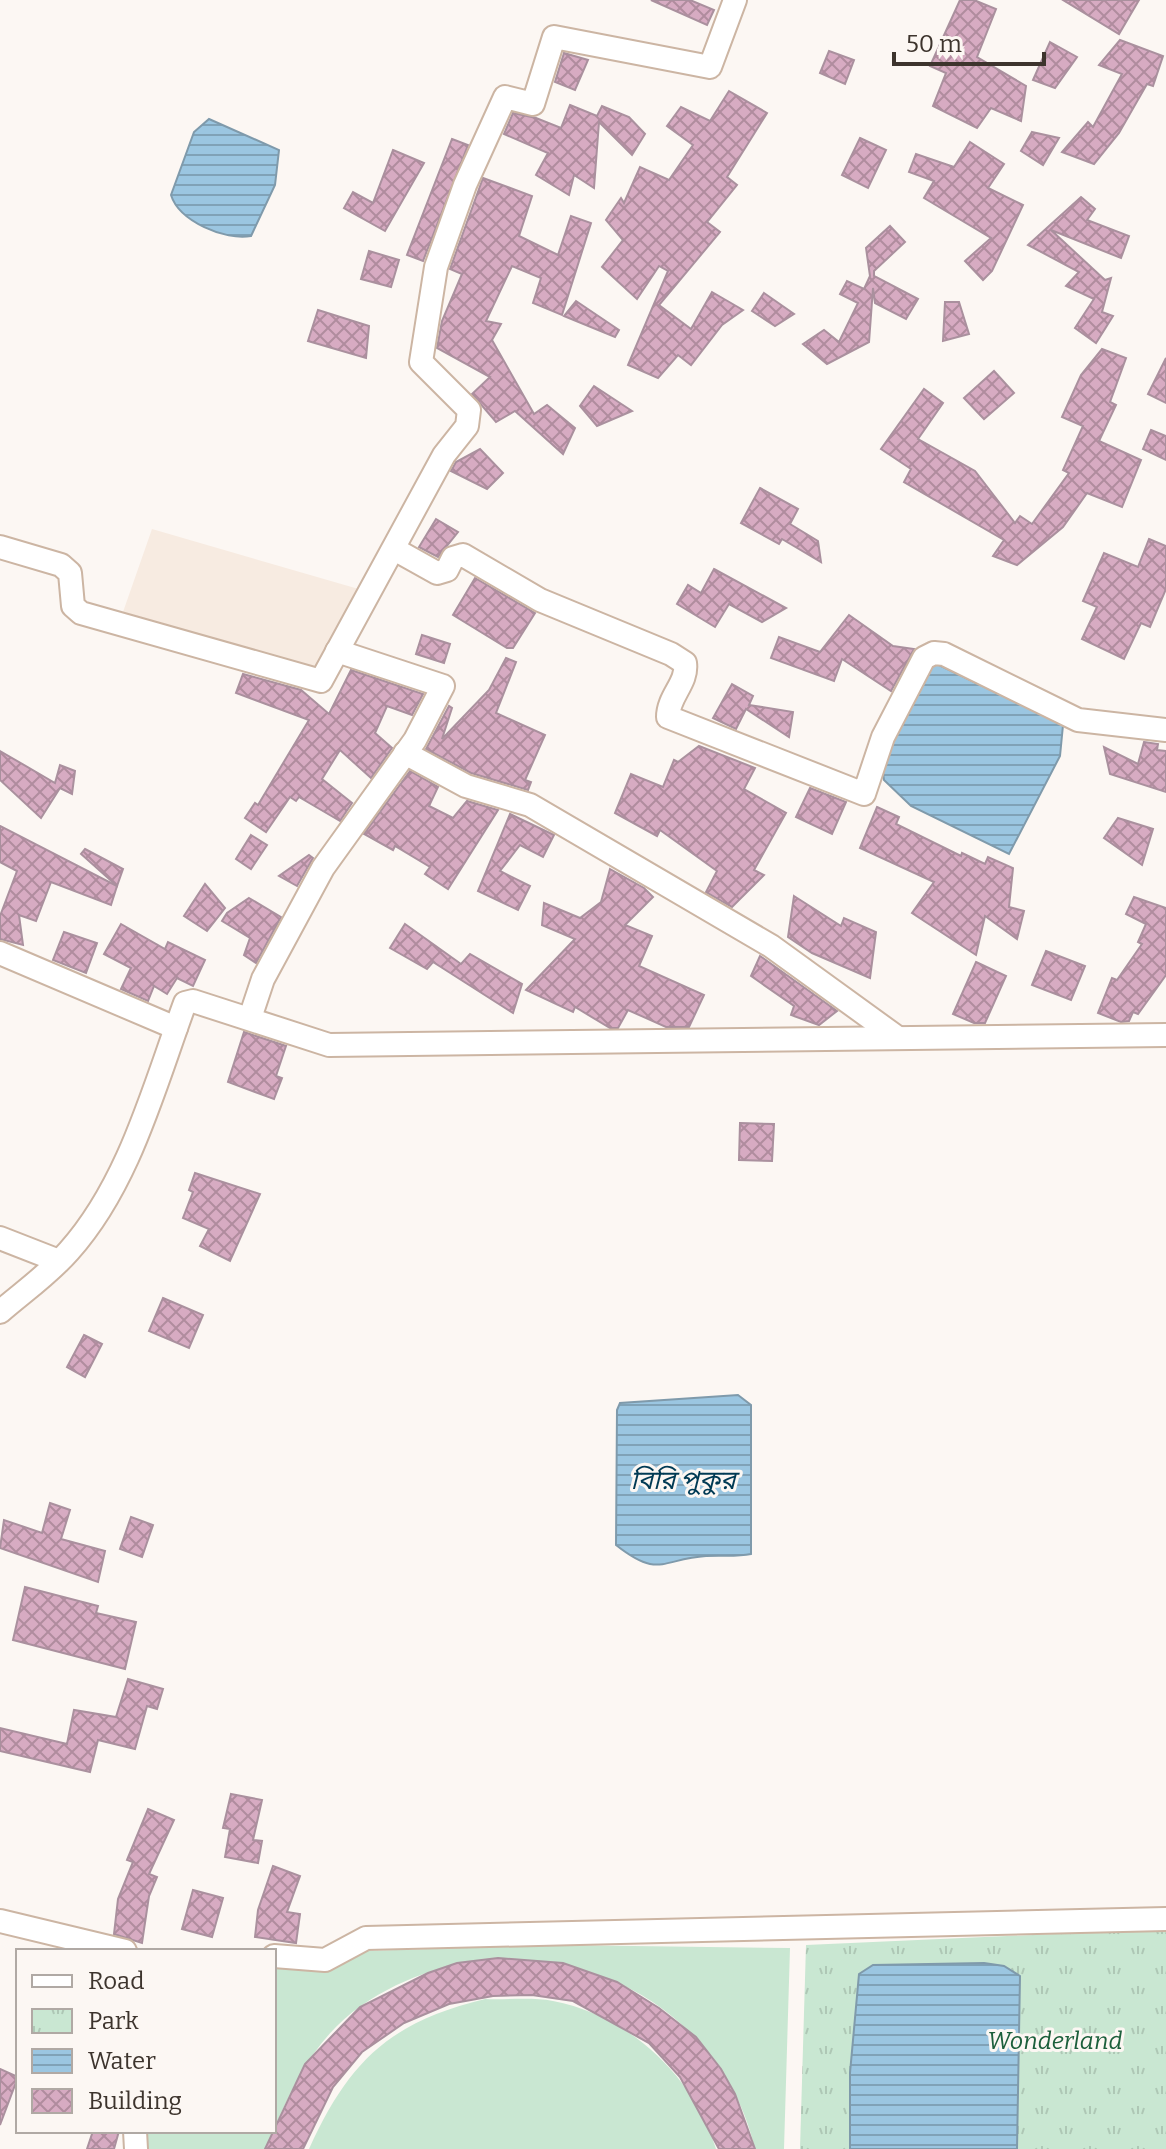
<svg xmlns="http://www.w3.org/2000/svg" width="1166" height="2149" font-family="Bitter,'Noto Sans Bengali',serif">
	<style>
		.built { fill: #f7ebe1 }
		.grass { fill: #c9e7d2 }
		.park { fill: url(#park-tufts) }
		.water { fill: url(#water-rules); stroke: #7f9aab; stroke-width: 2 }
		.building { fill: url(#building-cross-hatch); stroke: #aa909e; stroke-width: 2 }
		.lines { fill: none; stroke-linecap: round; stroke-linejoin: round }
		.street-casing { stroke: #ccb5a3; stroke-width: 26 }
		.street { stroke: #fff; stroke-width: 22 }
		.labels { text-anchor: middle; stroke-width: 6; stroke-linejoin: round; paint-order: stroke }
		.park-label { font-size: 24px; font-style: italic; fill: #1c5f3b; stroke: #fcf7f3 }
		.water-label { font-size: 26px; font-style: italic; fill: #003a54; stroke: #fcf7f3 }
	</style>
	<defs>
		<pattern id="park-tufts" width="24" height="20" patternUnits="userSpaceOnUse" patternTransform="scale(2)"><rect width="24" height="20" fill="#c9e7d2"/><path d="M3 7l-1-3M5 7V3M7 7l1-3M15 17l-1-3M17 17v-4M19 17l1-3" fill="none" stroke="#aec7b5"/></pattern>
		<pattern id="water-rules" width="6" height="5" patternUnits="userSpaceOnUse" patternTransform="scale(2)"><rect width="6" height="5" fill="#9bc6e1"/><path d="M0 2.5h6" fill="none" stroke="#80a2b7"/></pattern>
		<pattern id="building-cross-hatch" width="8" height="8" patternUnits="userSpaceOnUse" patternTransform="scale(2)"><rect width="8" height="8" fill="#d7abc2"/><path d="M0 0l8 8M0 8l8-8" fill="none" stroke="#b08c9e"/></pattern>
	</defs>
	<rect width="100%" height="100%" fill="#fcf7f3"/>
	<path class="built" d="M152,529l210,61 -43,78 -196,-56z"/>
	<g class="grass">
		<path d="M558,1945l232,3 -6,201h-29c-41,-175 -250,-243 -394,-143 -44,30 -67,77 -87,123v-163l89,-15z"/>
		<path d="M485,1999c22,1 47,-2 68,2 75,14 141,75 163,148h-407c40,-88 81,-127 176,-150z"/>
		<path d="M140,2131h133l-8,18h-124z"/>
	</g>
	<path class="park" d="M1166,1929v220h-366l6,-204z"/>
	<g class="water">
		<path d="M209,119l70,31 -4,35 -24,51c-26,5 -72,-15 -80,-41l23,-63z"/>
		<path d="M937,664l126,61 -3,31 -51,98 -98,-48 -27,-26 -2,-16 40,-91z"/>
		<path d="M738,1395l13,10v149c-15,3 -29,1 -45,2 -44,3 -47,23 -90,-11l1,-135 3,-7z"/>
		<path d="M984,1963l20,3 16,10 -3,173h-167v-76l9,-99 14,-9z"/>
	</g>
	<g class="building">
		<path d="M651,0h39l24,10 -7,15z"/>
		<path d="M960,0h14l22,9 -19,48 49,29 -5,35 -30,-13 -14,20 -44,-22 13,-33 -16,-7z"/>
		<path d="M1063,0h76l-20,34z"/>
		<path d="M1120,40l43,16 -10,30 -6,-2 -28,49 -25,31 -32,-12 26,-30 5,5 29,-53 -23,-9z"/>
		<path d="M1050,42l27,15 -22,31 -22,-8z"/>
		<path d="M829,51l25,9 -9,24 -25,-11z"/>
		<path d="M564,53l24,7 -13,30 -20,-8z"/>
		<path d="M729,91l38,22 -40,64 10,8 -30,37 13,10 -61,73 32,24 21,-37 31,18 -21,15 -31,40 -13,-10 -20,23 -30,-13 40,-94 -9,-5 -22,33 -35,-32 21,-27 -17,-20 15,-22 3,5 16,-36 29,13 24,-35 -26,-19 14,-19 29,14z"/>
		<path d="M570,105l27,11 5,-10 27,11 16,17 -13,21 -33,-33 -5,66 -20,-13 -5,20 -33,-20 12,-22 -44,-19 9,-21 23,5 25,10z"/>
		<path d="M1032,132l27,6 -16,27 -22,-14z"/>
		<path d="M860,138l26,12 -18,38 -26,-13z"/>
		<path d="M452,139l16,6 -45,116 -16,-6z"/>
		<path d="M970,142l34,22 -16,24 35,17 -31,66 -9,9 -18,-19 26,-23 -67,-40 10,-17 -25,-9 7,-18 38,13z"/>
		<path d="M393,150l31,13 -39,68 -41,-23 9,-16 20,11z"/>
		<path d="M483,178l49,18 -13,40 39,19 13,-39 20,7 -29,92 -29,-12 8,-25 -29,-12 -26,55 15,3 -9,16 42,74 13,-9 28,23 -12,26 -48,-43 -19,11 -24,-28 18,-17 -53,-29 5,-27 20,-47 -12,-5z"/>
		<path d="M1081,197l14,12 -8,11 42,16 -8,22 -70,-28 54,50 6,-2 -9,34 11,4 -17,27 -21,-15 19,-29 -28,-13 13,-14 -51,-27z"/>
		<path d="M890,226l15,16 -31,29v5l44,23 -12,20 -31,-16 -2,-15 -4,54 -42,22 -24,-20 21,-14 15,12 19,-39 -18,-9 7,-13 17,8 6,-13 -4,-28z"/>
		<path d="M369,251l30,9 -8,27 -30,-8z"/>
		<path d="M764,293l30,21 -19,12 -23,-15z"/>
		<path d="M576,301l43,29 -4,7 -51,-21z"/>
		<path d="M945,302h14l10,32 -26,7z"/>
		<path d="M318,310l51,16 -3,32 -58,-17z"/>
		<path d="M1102,349l24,9 -16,44 6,3 -17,36 42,19 -19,47 -35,-14 -24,34 -46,38 -24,-9 11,-16 -100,-58 7,-13 -30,-20 43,-60 19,14 -25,36 57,32 40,52 5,-7 12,8 37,-51 -6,-3 20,-44 -21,-9 19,-42z"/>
		<path d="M1166,358v45l-18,-9z"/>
		<path d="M994,371l20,22 -30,26 -20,-21z"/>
		<path d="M594,386l38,25 -35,15 -17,-20z"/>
		<path d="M1151,430l15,6v24l-23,-11z"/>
		<path d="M480,449l23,24 -16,16 -36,-18 5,-9z"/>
		<path d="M760,488l38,21 -8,15 28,17 3,21 -39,-23 -3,5 -38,-21z"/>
		<path d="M436,519l22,13 -20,25 -19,-10z"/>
		<path d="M1149,539l17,7v43l-16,38 -9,-4 -17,36 -42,-20 15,-32 -14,-6 21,-48 34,14z"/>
		<path d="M714,569l72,39 -24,14 -33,-18 -14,23 -38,-23 11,-19 13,8z"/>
		<path d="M475,578l60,35 -22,35h-6l-54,-33z"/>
		<path d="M849,615l44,31 21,3 -23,42 -49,-32 -8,22 -63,-23 8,-21 41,15z"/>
		<path d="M422,635l28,9 -6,19 -28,-9z"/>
		<path d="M506,658l10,4 -20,51 49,22 -20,45 6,2 -3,8 -57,-17 -45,-24 23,-43 3,2 -10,31 47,-49z"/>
		<path d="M351,670l72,24 -11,21 -25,-9 -12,27 17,15 -21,30 -31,-28 -18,29 30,24 -12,18 -41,-24 -3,4 -6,-4 -24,35 -21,-14 10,-15 3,2 51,-85 -73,-27 7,-19 58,16 28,24z"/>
		<path d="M732,684l21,12 -4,9 44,7 -4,25 -43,-28 -10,20 -23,-11z"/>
		<path d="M1144,742l14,2 -1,6 9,1v41l-56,-18 -6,-27 34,17z"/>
		<path d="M699,746l56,22 -11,21 42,24 -32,57 10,5 -32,32 -26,-15 11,-21 -57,-41 -3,6 -42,-23 16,-39 32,13 11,-27 4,2z"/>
		<path d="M0,751l55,32 5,-18 15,6 -3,23 -12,-6 -19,30 -41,-38z"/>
		<path d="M410,771l28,16 -9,19 24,12 14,-17 31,9 -50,79 -23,-15 5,-7 -35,-21 -2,4 -29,-16z"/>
		<path d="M810,788l36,14 -14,32 -36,-17z"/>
		<path d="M877,807l22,10 -3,7 65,32 1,-3 23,11 3,-7 25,11 -4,39 15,4 -7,28 -32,-23 -9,39 -64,-42 22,-31 -74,-34z"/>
		<path d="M510,814l44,21 -11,22 -23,-12 -20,26 30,15 -12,24 -40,-19z"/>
		<path d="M1118,818l35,11 -11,36 -38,-27z"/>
		<path d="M0,826l117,60 -6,19 -60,-23 -15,39 -17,-6 4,30 -23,-6v-23l17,-45 -17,-9z"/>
		<path d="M251,835l16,10 -16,24 -15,-10z"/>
		<path d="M85,849l38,20 -6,17 -36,-32z"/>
		<path d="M309,855l4,3 -16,28 -18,-10z"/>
		<path d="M610,869l34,19 9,9 -28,28 27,11 -13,30 65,29 -15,32h-23l-38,-17 -10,18h-8l-35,-21 -2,5 -47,-22 49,-51 -33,-14 2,-22 36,15 21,-16z"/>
		<path d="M205,884l20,24 -18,23 -23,-15z"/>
		<path d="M794,896l47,30 3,-8 32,14 -6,46 -58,-25 -24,-16z"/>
		<path d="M1134,897l32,11v67l-28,39 -5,-2 -4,9 -8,1 -23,-9 14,-35 5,2 25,-36 -4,-2 8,-18 -20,-10z"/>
		<path d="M249,898l32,19 -25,46 -12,-8 6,-17 -28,-17 5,-8z"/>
		<path d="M121,924l44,25 3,-7 37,18 -12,26 -16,-8 -10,16 -13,-8 -6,15 -27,-12 10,-21 -27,-14z"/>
		<path d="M405,924l56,40 9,-10 52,30 -9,29 -80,-51 -6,7 -37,-21z"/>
		<path d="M64,932l33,11 -11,30 -33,-13z"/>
		<path d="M1046,951l39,15 -14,34 -39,-15z"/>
		<path d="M760,956l3,2 74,53 -18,14 -28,-10 3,-9 -43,-30z"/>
		<path d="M976,962l30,14 -21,47h-11l-21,-9z"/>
		<path d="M244,1032l42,14 -10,30 6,2 -8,21 -46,-17z"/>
		<path d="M740,1123l34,1 -2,37 -33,-1z"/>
		<path d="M195,1173l65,21 -30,67 -30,-15 9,-17 -26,-11 10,-26 -4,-2z"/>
		<path d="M163,1298l40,17 -14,33 -40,-17z"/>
		<path d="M84,1335l18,9 -17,33 -18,-10z"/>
		<path d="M50,1503l20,7 -9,29 44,12 -7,31 -98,-34 4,-28 38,13z"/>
		<path d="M131,1517l22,8 -11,32 -22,-8z"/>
		<path d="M25,1587l73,19 -2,7 40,9 -11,47 -112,-29z"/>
		<path d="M128,1679l35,10 -6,20 -10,-3 -12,43 -37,-9 -8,32 -90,-21v-23l67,16 7,-34 42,7z"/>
		<path d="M231,1794l31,6 -9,40 9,1 -4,22 -33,-6 5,-28 -7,-1z"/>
		<path d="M148,1809l26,11 -25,54 8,3 -8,19 -7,47 -28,-9 4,-35 15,-37 -6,-2z"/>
		<path d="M273,1866l27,10 -13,36 13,2 -4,29 -41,-6 3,-27z"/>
		<path d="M193,1890l30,8 -11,39 -30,-8z"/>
		<path d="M498,1958l65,5 54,19 42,26 37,29 25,32 14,25 20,55h-36l-39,-72 -31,-34 -76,-42 -41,-6 -39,1 -44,8 -45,19 -42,29 -29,35 -30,62h-38l40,-85 55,-57 68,-34 29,-10z"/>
		<path d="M0,2069l18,8 -18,48z"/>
		<path d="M93,2131h26l-5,18h-27z"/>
	</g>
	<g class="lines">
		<g class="street-casing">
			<g id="street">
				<path d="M0,547l61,18 9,8 3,33 8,7 240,68 123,-226 23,-29 2,-16 -48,-48 15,-95 29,-82 40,-88 28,7 21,-67 156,30 25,-67"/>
				<path d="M394,549l43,24 10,-3 6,-12 10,-3 77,45 131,54 14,9c3,20 -17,33 -17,54l196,77 19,-57 41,-79 10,-5 10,1 134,66 88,10"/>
				<path d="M405,753l61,33 64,19 241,141 127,92"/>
				<path d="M0,953l176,75"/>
				<path d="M250,1018l13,-39 60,-111 92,-128 28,-54 -106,-35"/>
				<path d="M0,1238l59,23"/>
				<path d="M0,1312c23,-20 49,-38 69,-61 60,-67 85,-164 116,-248l8,-2 136,44 837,-10"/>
				<path d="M0,1921l125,30"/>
				<path d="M274,1956l51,4 41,-22 800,-19"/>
				<path d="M135,2131l1,18"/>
			</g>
		</g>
		<use href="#street" class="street"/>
	</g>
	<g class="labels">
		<g class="park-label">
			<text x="1055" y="2049">Wonderland</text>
		</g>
		<g class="water-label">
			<text x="683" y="1489">বিরি পুকুর</text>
		</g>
	</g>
	<rect x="16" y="1949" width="260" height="184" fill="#fcf7f3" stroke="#b0a9a4" stroke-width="2"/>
	<rect x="32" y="1975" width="40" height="12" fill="#ffffff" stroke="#b0a9a4" stroke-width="2"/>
	<text x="88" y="1989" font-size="24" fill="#3d342d">Road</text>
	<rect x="32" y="2009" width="40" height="24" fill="url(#park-tufts)" stroke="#b0a9a4" stroke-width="2"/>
	<text x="88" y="2029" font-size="24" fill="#3d342d">Park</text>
	<rect x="32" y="2049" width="40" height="24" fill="url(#water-rules)" stroke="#b0a9a4" stroke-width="2"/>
	<text x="88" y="2069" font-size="24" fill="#3d342d">Water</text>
	<rect x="32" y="2089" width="40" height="24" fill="url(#building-cross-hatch)" stroke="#b0a9a4" stroke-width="2"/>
	<text x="88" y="2109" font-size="24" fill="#3d342d">Building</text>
	<path d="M894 52v12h150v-12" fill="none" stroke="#3d342d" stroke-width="4"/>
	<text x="906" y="52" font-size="24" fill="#3d342d" stroke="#fcf7f3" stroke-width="6" paint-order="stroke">50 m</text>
</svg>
